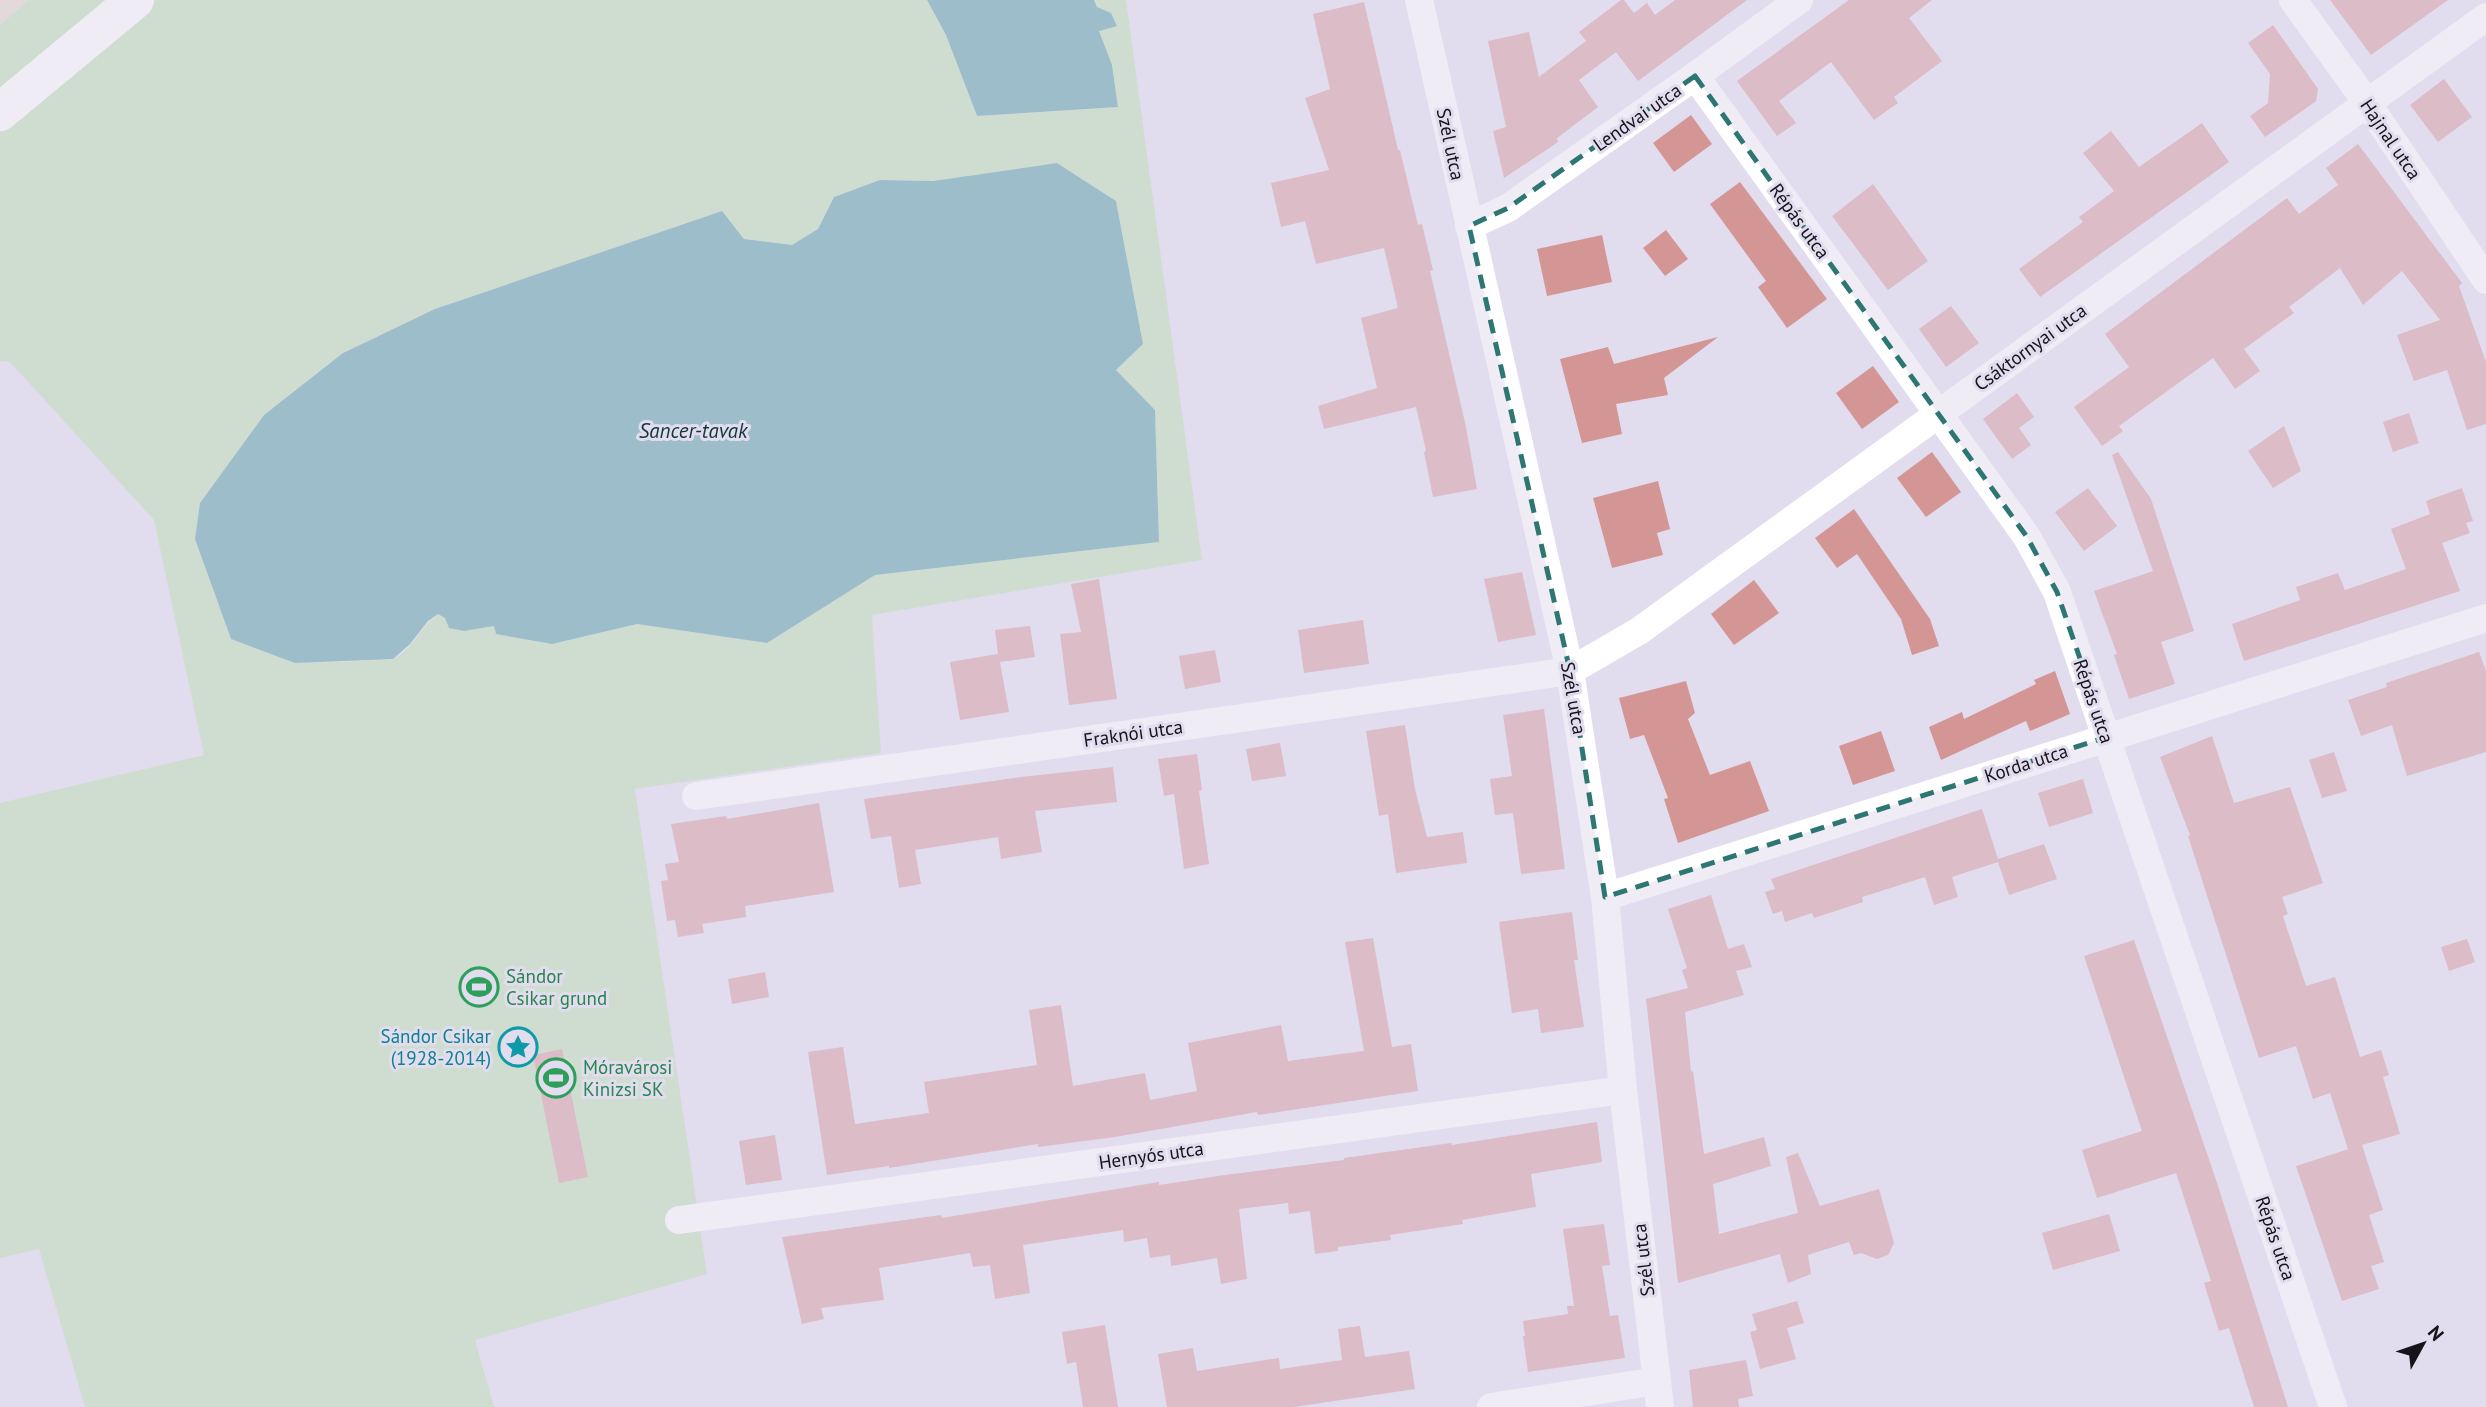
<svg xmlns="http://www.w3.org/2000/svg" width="2486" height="1407" font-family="'PT Sans',sans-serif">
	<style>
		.commercial { fill: #e4d2c2 }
		.green { fill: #b8ddae; fill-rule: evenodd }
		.water { fill: #4d979e }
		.building { fill: #d49694 }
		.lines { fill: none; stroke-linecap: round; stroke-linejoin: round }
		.minor { stroke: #fff; stroke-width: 28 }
		.secondary { stroke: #fff; stroke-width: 38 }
		.marked { fill: none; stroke: #2d7672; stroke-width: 5; stroke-dasharray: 14 9; stroke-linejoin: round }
		.labels { text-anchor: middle; stroke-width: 6; stroke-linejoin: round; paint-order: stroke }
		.street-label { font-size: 19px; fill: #16141a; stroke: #e1dcee }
		.leisure-label { font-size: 19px; fill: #27864d; stroke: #e1dcee; text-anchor: start }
		.culture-label { font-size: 19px; fill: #0d838f; stroke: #e1dcee; text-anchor: end }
		.water-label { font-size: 21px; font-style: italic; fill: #12363a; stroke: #e1dcee }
	</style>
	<rect width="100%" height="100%" fill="#e1dcee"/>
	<path class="commercial" d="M0,0h29l-29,25z"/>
	<path class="green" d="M29,0h898l19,35 31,81 141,-9 -6,-42 -13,-35 18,-4 -6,-13 -14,-6 -3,-7h32l76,560 -330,55 9,138 -246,36 72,485 -232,66 19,67h-409l-46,-158 -39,9v-455l204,-48 -50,-235 -144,-158 -10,-1v-336zM1057,163l59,38 27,143 -27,26 39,40 4,132 -284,33 -108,68 -130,-19 -85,20 -56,-10 -15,-96 -95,10 -10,-5 -13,14 -3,52 -31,9 5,17 23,-1 8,27 -70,2 -64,-24 -36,-100 5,-36 64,-88 79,-62 92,-44 287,-98 22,28 47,7 27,-17 16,-32 46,-17 53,1zM456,553h12l14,62 -4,12h9l-23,4 -15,-3 -4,-10 -7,-4c-16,11 -28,38 -45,45 -3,1 -7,0 -11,1l-2,-21 21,-6 4,-5 -14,-59 8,-8 33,-1z"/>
	<g class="water">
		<path d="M927,0h167l3,7 14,6 6,13 -18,5 13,34 6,42 -141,9 -31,-81z"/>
		<path d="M1057,163l59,38 27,143 -27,26 39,40 4,132 -284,33 -108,68 -130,-19 -85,20 -56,-10 -2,-8 -30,5 -15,-3 -4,-10 -7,-4 -10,7 -18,23 -17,15 -98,4 -64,-24 -36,-100 5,-36 64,-88 79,-62 92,-44 287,-98 22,28 48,6 26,-16 16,-32 46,-17 53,1z"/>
	</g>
	<g class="building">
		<path d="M1621,0h3l10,13 13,-10 8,12 20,-15h72l-109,81 -22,-29 -37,28 19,27 -41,31 1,4 -54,36 -11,-47 13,-4 -18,-86 41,-9 10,45 47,-36 -7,-9z"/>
		<path d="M1849,0h83l-23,18 33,43 -48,36 4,6 -24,17 -43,-58 -52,39 17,22 -19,13 -40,-55z"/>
		<path d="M2330,0h118l-77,55z"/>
		<path d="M1364,2l34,148h2l18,75 4,-1 11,46 -3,1 36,156 11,62 -44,8 -9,-45 2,-1 -10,-44 -92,22 -6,-23 59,-18 -16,-70 37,-10 -14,-60 -68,16 -11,-43 -24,6 -10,-44 58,-13 -24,-72 25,-9 -17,-75z"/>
		<path d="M2273,25l45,64 -2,12 -51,36 -15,-21 18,-13 2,-29 -22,-31z"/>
		<path d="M2444,79l28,38 -34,25 -28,-37z"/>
		<path d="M1691,115l21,29 -38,28 -21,-29z"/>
		<path d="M2202,123l27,39 -189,135 -21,-28 64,-47 -4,-5 35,-26 -31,-38 28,-22 28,36z"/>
		<path d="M2358,144l104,139 -3,3 27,76v62l-19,6 -20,-60 -33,11 -17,-46 43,-15 -38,-49 -39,34 -23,-37 -51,39 5,6 -50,36 16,22 -25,18 -22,-31 -94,68 4,5 -21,15 -28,-39 55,-40 -24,-33 182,-136 12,16 39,-29 -12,-17z"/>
		<path d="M1740,182l87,117 -40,29 -29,-41 8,-6 -56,-77z"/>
		<path d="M1873,184l55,77 -40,29 -56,-74z"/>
		<path d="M1666,230l22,29 -23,17 -22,-28z"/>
		<path d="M1602,235l10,47 -65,14 -10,-47z"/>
		<path d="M1951,306l28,37 -33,24 -27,-38z"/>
		<path d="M1718,337l-54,41 4,17 -52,9 6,30 -40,9 -22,-84 48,-12 6,17z"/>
		<path d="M1873,366l26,36 -37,27 -26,-36z"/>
		<path d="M2017,393l17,24 -15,11 12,17 -19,14 -29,-40z"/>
		<path d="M2409,413l10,30 -26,9 -10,-30z"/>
		<path d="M2284,426l17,45 -28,17 -25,-37z"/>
		<path d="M1932,452l29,40 -35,25 -29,-39z"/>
		<path d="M2118,452l33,47 43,132 -33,11 14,42 -46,15 -15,-44 3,-1 -23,-63 59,-20 -41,-116z"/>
		<path d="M1658,481l12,48 -13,4 6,22 -51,13 -19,-70z"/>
		<path d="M2088,488l29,38 -33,25 -29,-39z"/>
		<path d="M2462,488l11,33 -7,2 4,10 -28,10 18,48 -216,70 -12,-37 68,-24 -4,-13 42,-14 7,17 61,-21 -15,-40 39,-15 -4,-13z"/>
		<path d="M1854,509l76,110 9,27 -27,9 -11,-36 -44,-65 -20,14 -22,-30z"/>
		<path d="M1522,572l14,63 -38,7 -14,-63z"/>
		<path d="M1099,579l18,120 -48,6 -9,-71 21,-2 -10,-48z"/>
		<path d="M1754,580l25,33 -45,32 -23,-31z"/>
		<path d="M1363,620l6,44 -65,9 -6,-43z"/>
		<path d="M1030,626l5,31 -35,5 9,50 -49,8 -10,-58 48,-8 -3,-24z"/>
		<path d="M1215,650l6,32 -36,7 -6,-33z"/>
		<path d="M2479,652l7,19v81l-79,24 -15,-51 -31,11 -13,-36 39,-13 -1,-4z"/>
		<path d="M2055,671l15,43 -40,17 -4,-10 -85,39 -12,-33 33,-15 2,7 72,-35 -2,-4z"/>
		<path d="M1686,681l9,32 -7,6 22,56 40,-14 19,50 -91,32 -14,-44 4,-1 -24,-63 -14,4 -11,-41z"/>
		<path d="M1544,709l21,160 -44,5 -8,-61 -18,2 -5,-36 22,-3 -9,-61z"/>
		<path d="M1405,725l10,64 12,48 36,-5 4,31 -71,10 -8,-59 -9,2 -13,-85z"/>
		<path d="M1881,731l14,40 -42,14 -14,-39z"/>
		<path d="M2212,736l22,67 56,-16 33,96 -41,14 6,17 -5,2 23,70 29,-9 25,80 21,-7 8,25 -6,2 17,57 -38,11 21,65 -14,5 15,47 -13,4 8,23 -37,12 -46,-135 62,-20 -10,3 -18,-56 -17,6 -17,-53 -37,12 -71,-222 2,-1 -30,-78z"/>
		<path d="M1280,743l6,33 -34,5 -6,-32z"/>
		<path d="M2334,752l13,39 -25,7 -13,-38z"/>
		<path d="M1197,754l5,36 -3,1 10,73 -25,5 -10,-75 -10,2 -6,-37z"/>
		<path d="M1113,767l4,35 -82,9 7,41 -41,7 -3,-22 -83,13 6,34 -22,4 -8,-52 -20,3 -7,-40 157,-22z"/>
		<path d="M2083,779l10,34 -44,14 -11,-34z"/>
		<path d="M819,803l15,89 -89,14 1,11 -44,7 2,9 -26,4 -3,-17 -8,1 -6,-40 7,-1 -3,-16 14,-2 -8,-38 55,-8 1,3z"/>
		<path d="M1982,809l16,50 46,-15 13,35 -48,16 -11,-33 -46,15 6,20 -24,8 -9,-28 -63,20 1,5 -49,16 -2,-5 -27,9 -3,-11 -9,3 -8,-22 10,-3 -4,-10z"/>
		<path d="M1711,895l17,54 16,-5 8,23 -16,4 8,24 -59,17 6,60 2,-1 11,83 60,-17 7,29 -58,18 6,50 79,-21 -12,-56 12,-4 22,53 59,-17 15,54 -6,12 -11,4 -16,-6 -7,2 -5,-13 -41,13 3,19 -23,9 -8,-29 -102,29 -32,-284 42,-11 -6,-18 5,-2 -19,-59z"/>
		<path d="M1572,912l6,48h-4l10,67 -43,6 -3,-24 -26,4 -13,-91z"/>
		<path d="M1373,938l19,109 19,-3 7,47 -160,24 -1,-3 -142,25 -77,10v-3l-149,24v-2l-62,9 -19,-123 35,-5 12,77 74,-11 -5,-31 113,-17 -8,-55 32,-5 12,81 72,-13 5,27 47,-9 -9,-48 93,-18 7,36 76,-10 -19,-109z"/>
		<path d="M2467,939l8,23 -26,9 -8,-24z"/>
		<path d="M2134,940l83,243 71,224h-34l-25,-79 -10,3 -15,-48 7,-2 -35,-108 -79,25 -15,-48 60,-19 -58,-175z"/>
		<path d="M765,972l4,25 -37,7 -4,-25z"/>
		<path d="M562,1049l26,128 -29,6 -26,-128z"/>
		<path d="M1597,1122l5,40 -71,12 5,33 -74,13 1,4 -73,11 1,5 -53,7v4l-23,3 -5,-43 -21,3 -1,-11 -49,6 8,70 -26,5 -4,-26 -46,8 -1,-11 -20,3 -3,-20 -23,4 -1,-12 -100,15 7,48 -35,6 -5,-34 -17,2 -3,-14 -91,15 5,32 -63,8 3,11 -22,5 -20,-87 159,-22 1,3 217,-36v3l66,-10 119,-15v-2l107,-15 1,2z"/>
		<path d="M775,1135l7,45 -36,5 -7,-44z"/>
		<path d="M2109,1214l11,37 -67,19 -11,-37z"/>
		<path d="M1604,1224l6,41 -8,1 8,50 8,-1 7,43 -97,14 -5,-36h2l-2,-15 45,-7 -1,-8h7l-11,-77z"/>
		<path d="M1797,1301l7,22 -17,5 9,31 -36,10 -10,-37 7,-2 -5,-16z"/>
		<path d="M1105,1325l13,82h-35l-7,-45 -9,2 -5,-32z"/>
		<path d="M1360,1326l5,31 44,-6 6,38 -121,18h-127l-9,-53 35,-6 4,23 82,-13 1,11 62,-9 -4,-31z"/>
		<path d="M1746,1360l7,36 -15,3 1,8h-46l-4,-37z"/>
	</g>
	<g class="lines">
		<g class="minor">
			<path d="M1419,0l151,671 35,226 18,193 37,317"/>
			<path d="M2293,0l75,104 118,176"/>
			<path d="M1695,76l332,461 30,55 276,815"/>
			<path d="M1469,226l39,-18 187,-132 104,-76"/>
			<path d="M696,796l874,-125 69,-40 847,-614"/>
			<path d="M1605,897l881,-279"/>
			<path d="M679,1220l944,-130"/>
			<path d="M1491,1407l166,-26"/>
		</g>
		<path class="secondary" d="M0,112l135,-112"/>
	</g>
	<path d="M0 0H2486V1407H0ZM1695,76l332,461 30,55 50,145 -502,160 -35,-226 -101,-445 39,-18z" fill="#e1dcee" fill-opacity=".55" fill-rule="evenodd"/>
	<path class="marked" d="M1695,76l332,461 30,55 50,145 -502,160 -35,-226 -101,-445 39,-18z"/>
	<defs>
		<g id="stadium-ring" transform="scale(2.0125)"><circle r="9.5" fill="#e1dcee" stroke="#2e9e5b" stroke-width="1.5"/><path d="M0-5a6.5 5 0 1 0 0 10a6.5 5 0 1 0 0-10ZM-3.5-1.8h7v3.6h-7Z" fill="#2e9e5b"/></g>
		<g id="sight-ring" transform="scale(2.0125)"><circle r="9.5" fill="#e1dcee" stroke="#0f9aa8" stroke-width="1.5"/><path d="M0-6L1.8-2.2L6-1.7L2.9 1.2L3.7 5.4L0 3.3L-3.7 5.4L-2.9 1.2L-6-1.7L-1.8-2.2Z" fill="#0f9aa8"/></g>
	</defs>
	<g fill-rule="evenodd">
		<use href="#stadium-ring" x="479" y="987"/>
		<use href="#sight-ring" x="518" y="1047"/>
		<use href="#stadium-ring" x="556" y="1078"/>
	</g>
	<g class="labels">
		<g class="street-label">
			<text transform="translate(1637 117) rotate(-35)" y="7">Lendvai utca</text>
			<text transform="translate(2391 139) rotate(56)" y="7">Hajnal utca</text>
			<text transform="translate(1451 144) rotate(78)" y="7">Szél utca</text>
			<text transform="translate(1800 221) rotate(54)" y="7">Répás utca</text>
			<text transform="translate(2030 347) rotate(-36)" y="7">Csáktornyai utca</text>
			<text transform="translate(1574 698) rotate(80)" y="7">Szél utca</text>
			<text transform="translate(2094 701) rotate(71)" y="7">Répás utca</text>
			<text transform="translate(1133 733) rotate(-8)" y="7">Fraknói utca</text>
			<text transform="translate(2026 763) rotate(-18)" y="7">Korda utca</text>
			<text transform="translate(1151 1155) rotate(-8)" y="7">Hernyós utca</text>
			<text transform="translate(2276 1238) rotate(71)" y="7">Répás utca</text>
			<text transform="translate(1643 1260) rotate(-97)" y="7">Szél utca</text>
		</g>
		<g class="leisure-label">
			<text x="506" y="983">Sándor<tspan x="506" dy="22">Csikar grund</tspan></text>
			<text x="583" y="1074">Móravárosi<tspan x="583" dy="22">Kinizsi SK</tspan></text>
		</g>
		<g class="culture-label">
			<text x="491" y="1043">Sándor Csikar<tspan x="491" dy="22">(1928-2014)</tspan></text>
		</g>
		<g class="water-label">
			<text x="693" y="438">Sancer-tavak</text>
		</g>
	</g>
	<g transform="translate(2423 1344) rotate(50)" stroke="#e1dcee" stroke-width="5" paint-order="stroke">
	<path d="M0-5L12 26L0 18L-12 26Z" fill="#16141a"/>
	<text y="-10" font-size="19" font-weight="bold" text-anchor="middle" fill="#16141a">N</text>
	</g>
</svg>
